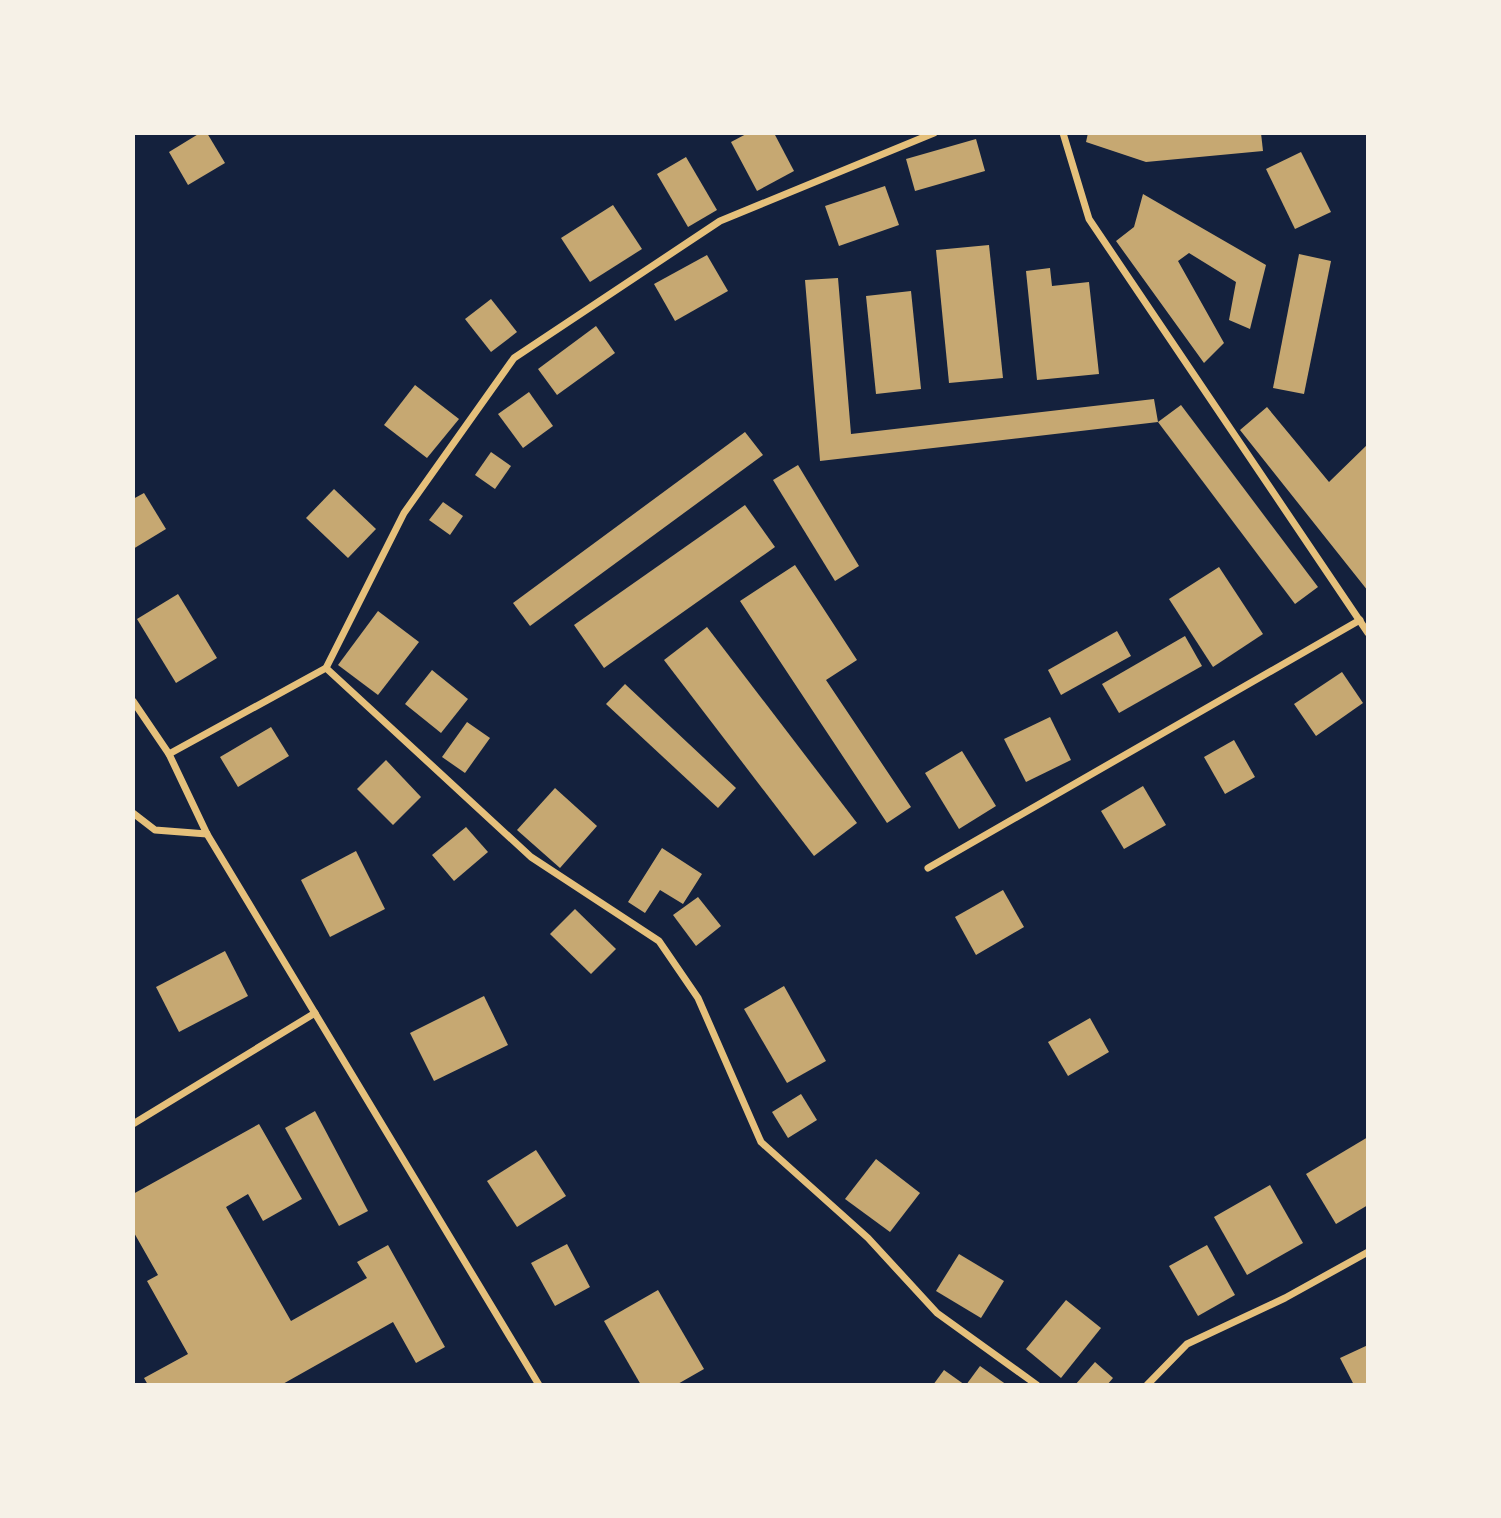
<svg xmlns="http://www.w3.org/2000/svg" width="1501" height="1518" font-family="Roboto,sans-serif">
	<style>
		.building { fill: #c6a872 }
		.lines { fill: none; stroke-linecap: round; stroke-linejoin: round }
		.minor { stroke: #e5c07b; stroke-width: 7 }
	</style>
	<rect width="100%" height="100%" fill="#14213d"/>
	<g class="building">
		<path d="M200,133h7l18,30 -37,22 -19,-33z"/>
		<path d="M748,133h26l20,38 -37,20 -26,-49z"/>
		<path d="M1088,133h173l2,18 -117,11 -60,-20z"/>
		<path d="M976,139l9,32 -70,20 -9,-32z"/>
		<path d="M1301,152l30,60 -36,17 -29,-60z"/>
		<path d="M686,157l31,53 -29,17 -31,-53z"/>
		<path d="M885,186l14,39 -60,21 -14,-40z"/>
		<path d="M1143,194l123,71 -16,64 -21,-9 7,-38 -47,-29 -11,8 46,82 -20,20 -88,-122 18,-14z"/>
		<path d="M613,205l29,44 -52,33 -29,-44z"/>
		<path d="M989,245l14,133 -54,5 -13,-133z"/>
		<path d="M1299,254l32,7 -27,133 -31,-6z"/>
		<path d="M707,255l21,36 -53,30 -21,-37z"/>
		<path d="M1050,268l2,18 37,-4 10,92 -62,6 -11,-109z"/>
		<path d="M838,278l13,156 303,-35 4,23 -338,39 -15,-181z"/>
		<path d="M911,291l10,98 -45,5 -10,-98z"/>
		<path d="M491,299l26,33 -26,20 -26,-33z"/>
		<path d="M596,326l19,27 -58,42 -19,-26z"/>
		<path d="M415,385l44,34 -32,39 -43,-33z"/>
		<path d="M529,392l24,34 -30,22 -25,-34z"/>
		<path d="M1181,405l137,182 -23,17 -137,-182z"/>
		<path d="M1267,407l62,75 39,-38v147l-128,-161z"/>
		<path d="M745,432l18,23 -233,171 -17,-23z"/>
		<path d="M491,452l20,14 -16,23 -20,-14z"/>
		<path d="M798,465l61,101 -24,15 -62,-101z"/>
		<path d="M334,489l42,40 -28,29 -42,-40z"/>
		<path d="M144,493l22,36 -33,20v-50z"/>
		<path d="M443,502l20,14 -13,19 -21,-15z"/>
		<path d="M745,505l30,42 -171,121 -30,-43z"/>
		<path d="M795,565l62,95 -31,20 85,127 -24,16 -147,-222z"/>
		<path d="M1219,567l44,67 -50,33 -44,-68z"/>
		<path d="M178,594l39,64 -41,25 -39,-64z"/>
		<path d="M378,611l41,31 -41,53 -40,-30z"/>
		<path d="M707,627l150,196 -43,33 -150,-196z"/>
		<path d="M1117,631l14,25 -70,39 -13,-25z"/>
		<path d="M1185,636l17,30 -83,47 -17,-29z"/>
		<path d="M432,670l36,29 -27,34 -36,-29z"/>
		<path d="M1342,672l21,31 -47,33 -22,-32z"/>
		<path d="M625,684l111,104 -18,20 -112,-104z"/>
		<path d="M1050,717l21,43 -45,22 -22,-43z"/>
		<path d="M467,722l23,16 -25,35 -23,-16z"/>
		<path d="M271,727l18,29 -51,31 -18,-30z"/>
		<path d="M1234,740l21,37 -30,17 -21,-37z"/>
		<path d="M962,751l34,55 -37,23 -34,-56z"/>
		<path d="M386,760l35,37 -28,28 -36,-36z"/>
		<path d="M1143,786l23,39 -42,24 -23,-38z"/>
		<path d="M555,788l42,38 -37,42 -43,-38z"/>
		<path d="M466,827l22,25 -34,29 -22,-26z"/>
		<path d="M662,848l40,26 -19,30 -23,-14 -15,23 -17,-11z"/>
		<path d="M356,851l29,58 -55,28 -29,-57z"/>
		<path d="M1003,890l21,37 -48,28 -21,-38z"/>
		<path d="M698,897l23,29 -25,20 -23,-31z"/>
		<path d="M575,909l41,40 -25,25 -41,-40z"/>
		<path d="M225,951l23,45 -69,36 -23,-45z"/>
		<path d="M784,986l42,75 -39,22 -43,-74z"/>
		<path d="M484,996l24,49 -74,36 -24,-48z"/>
		<path d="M1090,1018l19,34 -41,24 -20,-34z"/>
		<path d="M801,1094l16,26 -29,18 -16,-26z"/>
		<path d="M315,1111l53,100 -29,15 -54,-98z"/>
		<path d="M259,1124l43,75 -39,22 -15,-27 -22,13 65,114 76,-43 -10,-16 31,-17 57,102 -29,16 -23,-41 -112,63h-73l-1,-2 -4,2h-55l-4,-7 44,-24 -41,-73 11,-6 -25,-44v-37z"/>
		<path d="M1368,1137v68l-32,19 -30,-50z"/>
		<path d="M536,1150l30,46 -49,31 -30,-46z"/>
		<path d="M876,1159l44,34 -30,39 -45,-33z"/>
		<path d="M1270,1185l33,58 -56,32 -33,-58z"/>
		<path d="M567,1244l23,43 -35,19 -24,-43z"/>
		<path d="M1207,1245l28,50 -37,21 -29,-50z"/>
		<path d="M959,1254l45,27 -23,37 -45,-27z"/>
		<path d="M658,1290l46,79 -28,16h-35l-37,-64z"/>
		<path d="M1066,1300l35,28 -40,50 -35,-29z"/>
		<path d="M1368,1345v40h-14l-14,-27z"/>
		<path d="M1095,1362l18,16 -6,7h-32z"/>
		<path d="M980,1366l27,19h-41z"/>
		<path d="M944,1370l21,15h-32z"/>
	</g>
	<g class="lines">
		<g class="minor">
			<path d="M1063,133l26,86 279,414"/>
			<path d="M326,668l205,189 128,84 39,57 63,144 107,96 69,75 100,72"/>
			<path d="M133,701l36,53 38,80 332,551"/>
			<path d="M169,754l157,-86 78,-155 110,-155 206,-137 214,-88"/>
			<path d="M133,813l22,17 52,4"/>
			<path d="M928,868l432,-248"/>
			<path d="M133,1124l182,-111"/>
			<path d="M1147,1385l40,-41 98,-46 83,-46"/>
		</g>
	</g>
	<rect width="1501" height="1518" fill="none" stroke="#f6f1e7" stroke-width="270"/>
</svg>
